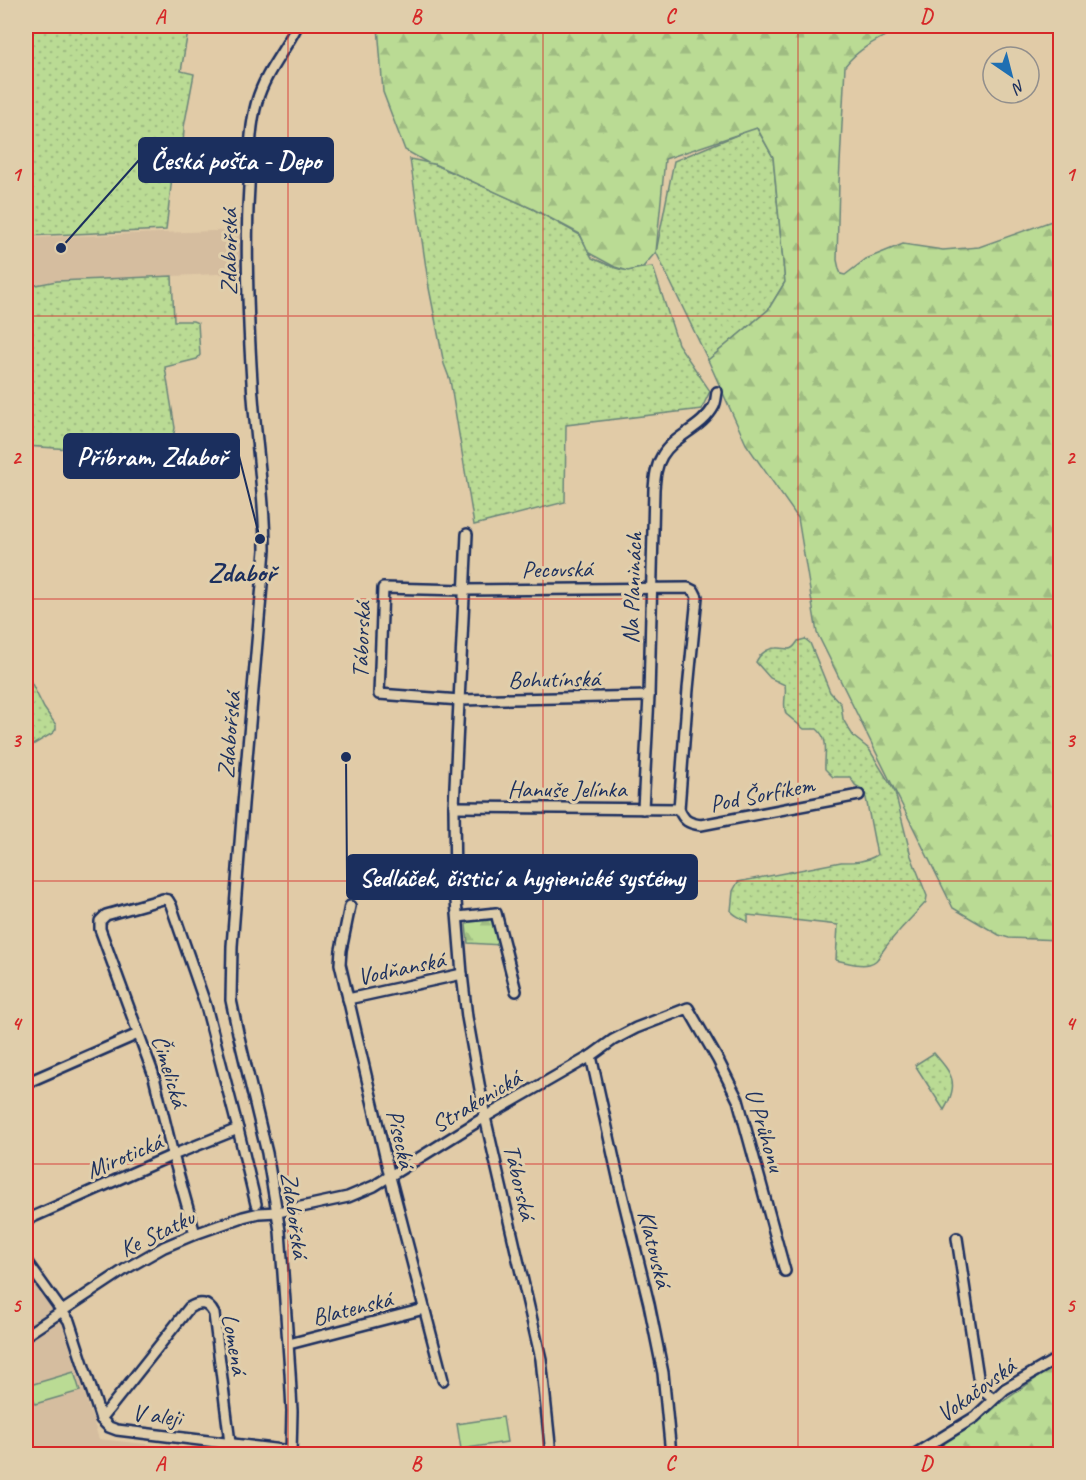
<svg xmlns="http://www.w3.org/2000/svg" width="1086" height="1480" font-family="Caveat,sans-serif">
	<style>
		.built { fill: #d5bd9f }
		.grass { fill: url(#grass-dots); stroke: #6a8579; stroke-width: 1.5 }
		.forest { fill: url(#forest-firs); stroke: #6a8579; stroke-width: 1.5 }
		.park { fill: #badb94; stroke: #6a8579; stroke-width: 1.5 }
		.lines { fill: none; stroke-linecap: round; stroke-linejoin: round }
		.minor-casing { stroke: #1b2f5e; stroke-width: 14 }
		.minor { stroke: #e0ceab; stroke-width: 9 }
		.grid { fill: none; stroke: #d62828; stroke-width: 1.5; stroke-opacity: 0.55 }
		.labels { text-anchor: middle; stroke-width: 6; stroke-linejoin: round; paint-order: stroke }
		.street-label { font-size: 24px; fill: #1b2f5e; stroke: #e0ceab }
		.quarter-label { font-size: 27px; font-weight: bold; fill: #1b2f5e; stroke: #e0ceab }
		.leader { fill: none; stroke: #1b2f5e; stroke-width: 2 }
		.callout-dot { fill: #1b2f5e; stroke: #e0ceab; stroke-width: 2 }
		.callout { fill: #1b2f5e; stroke: #1b2f5e; stroke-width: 2 }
		.callout-label { font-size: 26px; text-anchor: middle; font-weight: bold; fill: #fff }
		.neatline { fill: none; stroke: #d62828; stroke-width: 2 }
		.grid-label { font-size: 20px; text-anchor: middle; font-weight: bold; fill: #d62828 }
	</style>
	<defs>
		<pattern id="grass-dots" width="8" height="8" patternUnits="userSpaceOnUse" patternTransform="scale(1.5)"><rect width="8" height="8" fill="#badb94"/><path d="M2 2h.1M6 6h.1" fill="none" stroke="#9fbc82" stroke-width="1.8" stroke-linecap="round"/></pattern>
		<pattern id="forest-firs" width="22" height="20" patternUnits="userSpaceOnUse" patternTransform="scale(1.5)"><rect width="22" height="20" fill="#badb94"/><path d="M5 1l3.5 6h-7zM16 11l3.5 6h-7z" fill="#9fbc82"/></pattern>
	</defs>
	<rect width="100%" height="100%" fill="#e1cba7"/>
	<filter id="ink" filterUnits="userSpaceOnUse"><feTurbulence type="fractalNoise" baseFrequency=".0167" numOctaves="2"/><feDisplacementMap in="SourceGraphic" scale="12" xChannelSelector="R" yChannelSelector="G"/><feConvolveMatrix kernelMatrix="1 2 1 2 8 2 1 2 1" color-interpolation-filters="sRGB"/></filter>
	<g filter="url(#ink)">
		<g class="built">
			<path d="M241,230v43l-184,8 -31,3v-46z"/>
			<path d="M26,1265l35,55 38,119 140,15h-213z"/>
		</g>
		<g class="grass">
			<path d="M26,26h163l-8,45 13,3 -10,53 -1,20 -8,4 -9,79 -140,6z"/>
			<path d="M756,127l17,30 12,125 -17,28 -60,50 -52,-108 18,-91z"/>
			<path d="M410,159l24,5 99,45 47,26 12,23c11,4 25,13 37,12 8,0 14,-3 24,-3l25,77 32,47 -7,15 -1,3 -136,16 -1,77 -91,23 -24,-145 -6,-16 -15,-76z"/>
			<path d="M172,276l2,45h19l5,2 2,32 -3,4 -32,8 10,61 -1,5 -4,5 -64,12h-21l-59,-4v-157l4,-3 27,-5z"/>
			<path d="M805,639l5,4 20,49 11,12 2,15 4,7 7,11 15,12 26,43 16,64 16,40 -1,6c-15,17 -31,31 -44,50 -4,6 -5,10 -13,12 -10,3 -23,-2 -33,-4l2,-35 -90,-10v7c-6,-4 -12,-5 -17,-11l2,-20 5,-9 103,-20c13,0 25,0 36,-7l-11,-57 -4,-9 -7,-4 -5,-8h-17l-8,-8c-1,-14 5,-29 -8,-40h-13l-18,-15c-4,-11 1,-18 -1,-29l-15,-7 -14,-16c3,-7 11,-14 20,-14 11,-1 14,6 22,-7z"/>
			<path d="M26,668l3,10 15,30 12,17v4l-3,4 -27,16z"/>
			<path d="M934,1053c18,21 26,30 10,57l-29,-45z"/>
		</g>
		<g class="forest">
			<path d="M378,26h527c-21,11 -45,20 -60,40l-6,117 -2,77 2,9 2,5 4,1 21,-16 37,-15 40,6 36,-3 81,-29v722l-51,-2 -10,-3 -46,-27 -136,-275 -19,-115 -52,-74 -38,-84 60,-50 17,-28 -12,-125 -16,-29 -92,31 -9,93 -13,15 -15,4 -13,-4 -26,-14 -9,-19 -47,-25 -99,-45 -6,-1 -23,-13 -22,-58z"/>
			<path d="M491,917l4,5 6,23 -33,-2 -2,-18 5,-5z"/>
			<path d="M1060,1362v92h-115l-5,-9 42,-26 16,-14z"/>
		</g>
		<g class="park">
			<path d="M74,1372l6,19 -45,13 -5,-19z"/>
			<path d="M503,1417l4,25 -46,7 -4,-25z"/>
		</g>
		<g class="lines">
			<g class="minor-casing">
				<g id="minor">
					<path d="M467,534l-13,273 1,82 7,85 5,43 18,100 56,242 10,95"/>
					<path d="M649,696l-189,4 -81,-6 4,-106 81,2 224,-2 6,3 3,6 -9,92 -9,120c5,12 9,14 22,16l158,-30"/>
					<path d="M454,807l225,2"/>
					<path d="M643,809l6,-113 5,-207c1,-12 2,-23 8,-33 12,-21 40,-27 52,-50 2,-4 2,-9 3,-14"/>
					<path d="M350,906l-9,44 -1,14 50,213 53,203"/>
					<path d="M458,917l38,-4 20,78"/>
					<path d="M348,999l114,-25"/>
					<path d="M591,1056l29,130 29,118 14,69 8,81"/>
					<path d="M26,1083l112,-49"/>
					<path d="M26,1220l147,-65 65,-26"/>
					<path d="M195,1234l-22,-79 -20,-82 -53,-144v-8l6,-6 57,-16 5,1 3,5 35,101 32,123 18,75"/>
					<path d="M957,1238l21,139 8,16 7,6"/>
					<path d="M26,1261l43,60 32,98 8,8 8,3 174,21"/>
					<path d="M26,1335l101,-67 37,-21 31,-13 48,-17 16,-4 19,-1 70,-15 26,-11 111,-69 106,-61 22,-16 23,-12 52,-20 30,52 20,40 47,171"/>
					<path d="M289,1344l135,-35"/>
					<path d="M101,1419l88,-111c11,-7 19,-6 25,6l16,129"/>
					<path d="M291,1454l1,-43 -2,-39 -10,-141 -13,-78 -29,-120 -7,-33 1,-54 11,-142 22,-254c0,-56 -10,-112 -13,-168 -4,-64 -7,-130 -3,-195 1,-28 0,-58 8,-86 8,-28 27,-49 40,-75"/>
					<path d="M915,1454l60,-37 30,-28 55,-32"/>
				</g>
			</g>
			<use href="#minor" class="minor"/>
		</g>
	</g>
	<path class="grid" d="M288,26v1428M543,26v1428M798,26v1428M26,316h1034M26,599h1034M26,881h1034M26,1164h1034"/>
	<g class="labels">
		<g class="street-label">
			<text transform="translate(229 252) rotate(-90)" y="8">Zdabořská</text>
			<text transform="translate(557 569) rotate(-1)" y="8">Pecovská</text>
			<text transform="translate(632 588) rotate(-88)" y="8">Na Planinách</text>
			<text transform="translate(361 640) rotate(-88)" y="8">Táborská</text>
			<text transform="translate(554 679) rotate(-1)" y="8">Bohutínská</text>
			<text transform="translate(229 735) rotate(-85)" y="8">Zdabořská</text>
			<text x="567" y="797">Hanuše Jelínka</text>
			<text transform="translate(762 794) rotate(-11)" y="8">Pod Šorfíkem</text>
			<text transform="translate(401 968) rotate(-12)" y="8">Vodňanská</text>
			<text transform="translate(170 1071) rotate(73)" y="8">Čimelická</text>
			<text transform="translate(476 1101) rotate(-31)" y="8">Strakonická</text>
			<text transform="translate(765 1130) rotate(73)" y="8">U Průhonu</text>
			<text transform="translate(401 1139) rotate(77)" y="8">Písecká</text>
			<text transform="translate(124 1156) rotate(-23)" y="8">Mirotická</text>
			<text transform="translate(520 1182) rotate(77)" y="8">Táborská</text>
			<text transform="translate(295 1215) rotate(82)" y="8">Zdabořská</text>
			<text transform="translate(157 1233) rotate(-26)" y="8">Ke Statku</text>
			<text transform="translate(655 1249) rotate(76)" y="8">Klatovská</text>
			<text transform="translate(352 1308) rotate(-14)" y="8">Blatenská</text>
			<text transform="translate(235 1344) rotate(80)" y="8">Lomená</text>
			<text transform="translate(976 1390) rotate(-36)" y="8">Vokačovská</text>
			<text transform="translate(157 1415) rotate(7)" y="8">V aleji</text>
		</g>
		<g class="quarter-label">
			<text x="242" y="581">Zdaboř</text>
		</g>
	</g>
	<path class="leader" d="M61 248L139 160M260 539L239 456M346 757L347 877"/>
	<g class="callout-dot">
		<circle cx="61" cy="248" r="6"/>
		<circle cx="260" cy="539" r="6"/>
		<circle cx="346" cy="757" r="6"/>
	</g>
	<g class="callout">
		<rect x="139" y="138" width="194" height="44" rx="6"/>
		<rect x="64" y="434" width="175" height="44" rx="6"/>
		<rect x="347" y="855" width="350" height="44" rx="6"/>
	</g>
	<g class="callout-label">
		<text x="236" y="169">Česká pošta - Depo</text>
		<text x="152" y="465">Příbram, Zdaboř</text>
		<text x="522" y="886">Sedláček, čisticí a hygienické systémy</text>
	</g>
	<rect width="1086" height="1480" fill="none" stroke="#e0ceab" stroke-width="66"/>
	<g transform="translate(1011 75) rotate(145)"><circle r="28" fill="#e0ceab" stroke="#918e8c" stroke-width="1.5"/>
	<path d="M0-4.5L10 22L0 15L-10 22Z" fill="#1f6fb2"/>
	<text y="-9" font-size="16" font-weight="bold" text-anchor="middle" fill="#1b2f5e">N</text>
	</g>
	<rect x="33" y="33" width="1020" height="1414" class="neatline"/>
	<g class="grid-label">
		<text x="160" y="23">A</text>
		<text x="416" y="23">B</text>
		<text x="670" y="23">C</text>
		<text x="926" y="23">D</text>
		<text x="16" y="181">1</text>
		<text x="1070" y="181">1</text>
		<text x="16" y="464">2</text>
		<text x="1070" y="464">2</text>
		<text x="16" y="747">3</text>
		<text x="1070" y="747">3</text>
		<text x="16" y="1030">4</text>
		<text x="1070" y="1030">4</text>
		<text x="16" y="1312">5</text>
		<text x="1070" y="1312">5</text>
		<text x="160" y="1470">A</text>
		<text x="416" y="1470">B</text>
		<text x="670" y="1470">C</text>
		<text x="926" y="1470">D</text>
	</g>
</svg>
